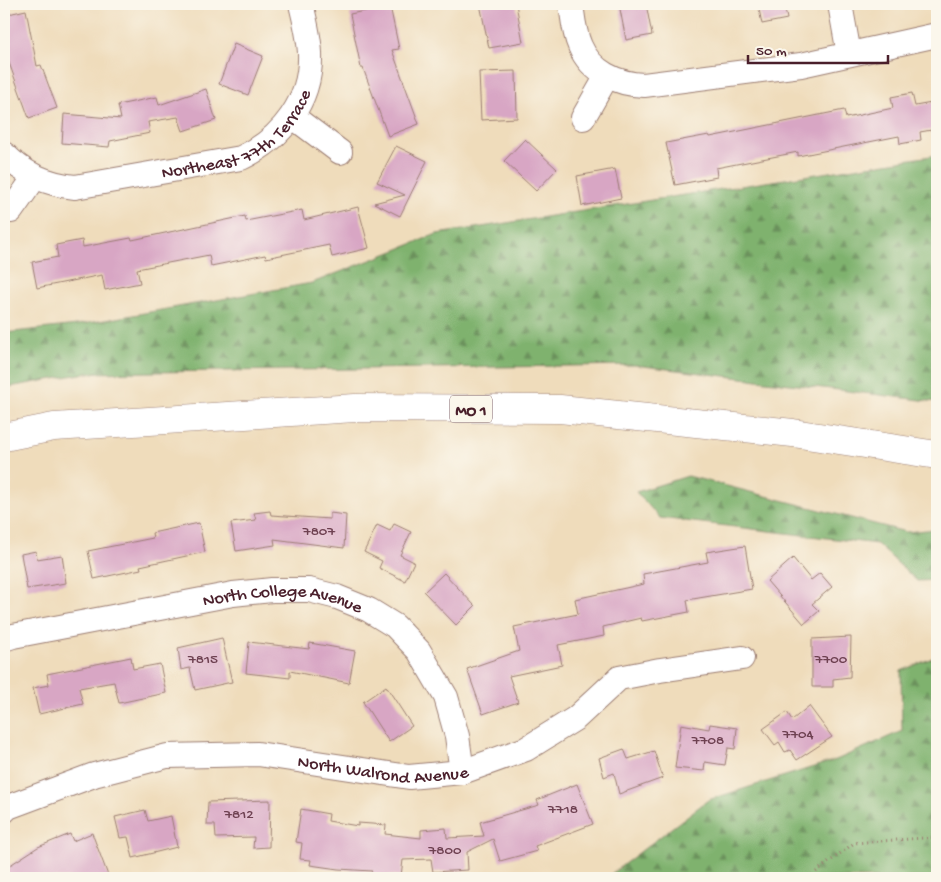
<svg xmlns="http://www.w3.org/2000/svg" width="941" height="882" font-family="'Gochi Hand',sans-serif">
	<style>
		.forest { fill: url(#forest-firs); stroke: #64684c }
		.building { fill: #d8a6c4 }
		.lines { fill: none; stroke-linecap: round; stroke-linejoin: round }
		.minor-casing { stroke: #9c7e73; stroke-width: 26 }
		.major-casing { stroke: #9c7e73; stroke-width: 29 }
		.path { stroke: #9c7e73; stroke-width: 3; stroke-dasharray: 1 4; stroke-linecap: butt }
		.minor { stroke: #fff; stroke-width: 24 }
		.major { stroke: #fff; stroke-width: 28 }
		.labels { text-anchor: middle; stroke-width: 4; stroke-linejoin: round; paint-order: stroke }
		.number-label { font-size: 15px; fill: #6e4151 }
		.shield { fill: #fbf7ec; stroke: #7f6065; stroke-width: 1 }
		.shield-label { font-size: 16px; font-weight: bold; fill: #4a1f2b }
		.street-label { font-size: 18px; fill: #4a1f2b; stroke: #fbf7ec }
	</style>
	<defs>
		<pattern id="forest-firs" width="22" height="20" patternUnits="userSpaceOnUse" patternTransform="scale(1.25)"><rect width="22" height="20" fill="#7fb26e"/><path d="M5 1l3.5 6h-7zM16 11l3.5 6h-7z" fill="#6a905b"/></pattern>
	</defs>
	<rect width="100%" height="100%" fill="#fbf7ec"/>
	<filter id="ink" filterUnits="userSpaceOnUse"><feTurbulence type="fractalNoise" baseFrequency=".02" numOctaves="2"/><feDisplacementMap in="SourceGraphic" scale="10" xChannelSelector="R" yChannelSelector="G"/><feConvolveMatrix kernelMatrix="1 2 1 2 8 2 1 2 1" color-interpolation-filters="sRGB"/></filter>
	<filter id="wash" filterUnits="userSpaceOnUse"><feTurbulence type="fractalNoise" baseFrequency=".0096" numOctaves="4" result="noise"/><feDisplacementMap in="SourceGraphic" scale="20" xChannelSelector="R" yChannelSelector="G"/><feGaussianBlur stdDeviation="1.12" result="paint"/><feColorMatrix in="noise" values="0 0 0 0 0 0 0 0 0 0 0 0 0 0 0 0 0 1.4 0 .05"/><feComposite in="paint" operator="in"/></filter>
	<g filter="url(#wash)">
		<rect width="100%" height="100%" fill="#efdcbb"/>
		<g class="forest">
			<path d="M937,155v247l-302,-37 -549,8 -82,15v-55l73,-8 235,-42 125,-49z"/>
			<path d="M688,476l218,56 31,-3v51l-20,1 -40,-37 -217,-26 -24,-26z"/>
			<path d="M937,656v222h-331l102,-78 128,-40 66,-29 -1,-60z"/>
		</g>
		<g id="blocks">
			<g class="building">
				<path d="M480,4h36l7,38 -34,6z"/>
				<path d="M619,4h27l6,31 -26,5z"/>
				<path d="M758,4h26l3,15 -25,5z"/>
				<path d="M390,6l9,43 -7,1 27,74 -31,12 -25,-68h-2l-11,-54z"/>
				<path d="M26,10l11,56 4,-1 16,43 -28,10 -21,-58 -4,-23v-22z"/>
				<path d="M234,44l29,12 -15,39 -29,-11z"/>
				<path d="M516,71l1,47 -36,2 -2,-48z"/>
				<path d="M206,89l10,31 -33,11 -5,-14 -30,5 2,11 -40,8 -1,6 -47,-4 2,-29 57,5 -3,-14 39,-8 2,8z"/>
				<path d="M912,93l3,13 22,-4v27l-17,3 1,8 -21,4 -1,-8 -101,20v-4l-82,16 1,9 -42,8 -9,-42 43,-8 1,2 134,-27 2,8 47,-10 -2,-11z"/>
				<path d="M525,139l32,30 -21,22 -32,-30z"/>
				<path d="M396,146l31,15 -27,55 -26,-13 31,-8 -28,-13z"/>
				<path d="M615,169l6,29 -39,8 -5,-30z"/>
				<path d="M358,207l11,41 -37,9 -3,-12 -63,13 -1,-3 -54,11 -2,-11 -72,14 3,14 -35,7 -3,-15 -65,13 -5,-26 26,-5 -2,-12 26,-5 1,7 48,-9 1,2 113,-24 1,5 56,-11 2,10z"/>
				<path d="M270,511l1,4 59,4v-6l16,2 -2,33 -70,-9 1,6 -39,6 -5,-28 25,-3 -2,-7z"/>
				<path d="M199,523l6,29 -65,14 1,3 -47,10 -6,-28 65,-13 -1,-5z"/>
				<path d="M394,524l17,8 -11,23 14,7 -9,19 -26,-13 3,-7 -18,-9 13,-27 13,6z"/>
				<path d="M745,546l7,43 -65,11 2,12 -47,9 -1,-3 -38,9 1,9 -46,9 4,20 -53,11 9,26 -35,12 -16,-45 52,-18 -5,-24 64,-13 -3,-15 69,-15 -1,-10 65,-12 -2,-10z"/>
				<path d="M36,551l1,8 25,-4 4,28 -39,6 -6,-35z"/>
				<path d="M793,558l18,22 9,-7 12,14 -20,17 7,7 -15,13 -37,-43z"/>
				<path d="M444,573l31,33 -19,19 -32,-33z"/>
				<path d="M851,637l-1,40 -17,2v8h-21v-48z"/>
				<path d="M222,638l10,44 -37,8 -5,-22 -9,2 -3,-22z"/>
				<path d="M249,642l60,7 1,-6 45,8 -6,32 -59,-12v7l-44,-5z"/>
				<path d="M131,657l2,12 27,-5 6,29 -47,10 -5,-21 -35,6 4,16 -44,10 -6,-26 16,-3 -2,-11z"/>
				<path d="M386,686l26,40 -23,16 -26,-40z"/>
				<path d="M809,706l23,31 -35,23 -7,-10 -5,2 -6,-10 -4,3 -12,-16 24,-17 5,8z"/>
				<path d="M681,724l28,5 1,-5 27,4 -2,21 -7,-1 -3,17 -20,-3 -1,9 -29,-3z"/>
				<path d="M624,749l4,10 26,-8 9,27 -44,16 -5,-21 -10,4 -5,-19z"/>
				<path d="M577,784l16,40 -58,22 2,5 -37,10 -7,-22 -26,13 1,18 -35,2 -2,-13 -28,1 -2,16 -12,-1v3h-18l1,-7 -34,-2 -28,-4 1,-5 -11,-1 2,-16 -6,-1 5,-33 28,5 -1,7 30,5v-3l28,2 -1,9 36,4v-8l25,-2 1,10 37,-2 -4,-14 59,-17 -2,-5z"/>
				<path d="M270,800l-1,47 -16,1 1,-11 -38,1 -1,-13h-8l1,-23z"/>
				<path d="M145,810l3,11 23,-5 6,31 -44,11 -5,-21 -8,1 -5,-21z"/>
				<path d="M92,833l17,45h-105v-9l34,-22 32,-13 3,7z"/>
			</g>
		</g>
	</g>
	<g filter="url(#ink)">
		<use href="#blocks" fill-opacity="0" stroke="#9c7e73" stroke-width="1"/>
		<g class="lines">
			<g class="minor-casing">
				<g id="minor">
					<path d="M571,4c2,14 3,29 9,42 11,26 37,38 64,39l157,-20 136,-30"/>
					<path d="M840,4l9,50"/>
					<path d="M292,116l48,36"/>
					<path d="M583,118l24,-42"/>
					<path id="s1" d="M4,154c20,20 42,30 71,33l166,-29c41,-19 71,-58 69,-105 -1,-17 -5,-33 -9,-49"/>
					<path d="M11,211l24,-34"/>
					<path id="s2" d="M4,639l9,-3 220,-42 39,-4h37l28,7 32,13 26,16 24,25 27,46 11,39 5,36"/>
					<path id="s3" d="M4,811l4,-4 86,-32 73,-19 91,-2 151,23 53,-5 64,-23 50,-31 43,-40 41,-8 82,-12"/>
				</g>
			</g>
			<g class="major-casing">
				<path id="major" d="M4,437l50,-10 301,-19 205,1 233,24 144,22"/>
			</g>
			<path class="path" d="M808,878l46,-35 83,-6"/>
			<use href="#minor" class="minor"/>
			<use href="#major" class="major"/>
		</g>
	</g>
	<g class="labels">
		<g class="number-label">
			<text x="319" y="535">7807</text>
			<text x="203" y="663">7815</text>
			<text x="831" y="663">7700</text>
			<text x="798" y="738">7704</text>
			<text x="708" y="744">7708</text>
			<text x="563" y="813">7718</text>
			<text x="239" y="818">7812</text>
			<text x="445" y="854">7800</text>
		</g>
		<rect class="shield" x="450" y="395.5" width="42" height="27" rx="4"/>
		<g class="shield-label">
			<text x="471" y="415">MO 1</text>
		</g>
		<g class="street-label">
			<text dy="6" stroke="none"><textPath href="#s1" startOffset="256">Northeast 77th Terrace</textPath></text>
			<text dy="6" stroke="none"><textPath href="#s2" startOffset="284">North College Avenue</textPath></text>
			<text dy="6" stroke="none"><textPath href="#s3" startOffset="390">North Walrond Avenue</textPath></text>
		</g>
	</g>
	<rect width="941" height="882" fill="none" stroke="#fbf7ec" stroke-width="20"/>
	<path d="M748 55v8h140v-8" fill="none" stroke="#4a1f2b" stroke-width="2.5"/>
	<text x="756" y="55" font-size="15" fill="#4a1f2b" stroke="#fbf7ec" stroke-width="4" paint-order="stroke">50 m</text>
</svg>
